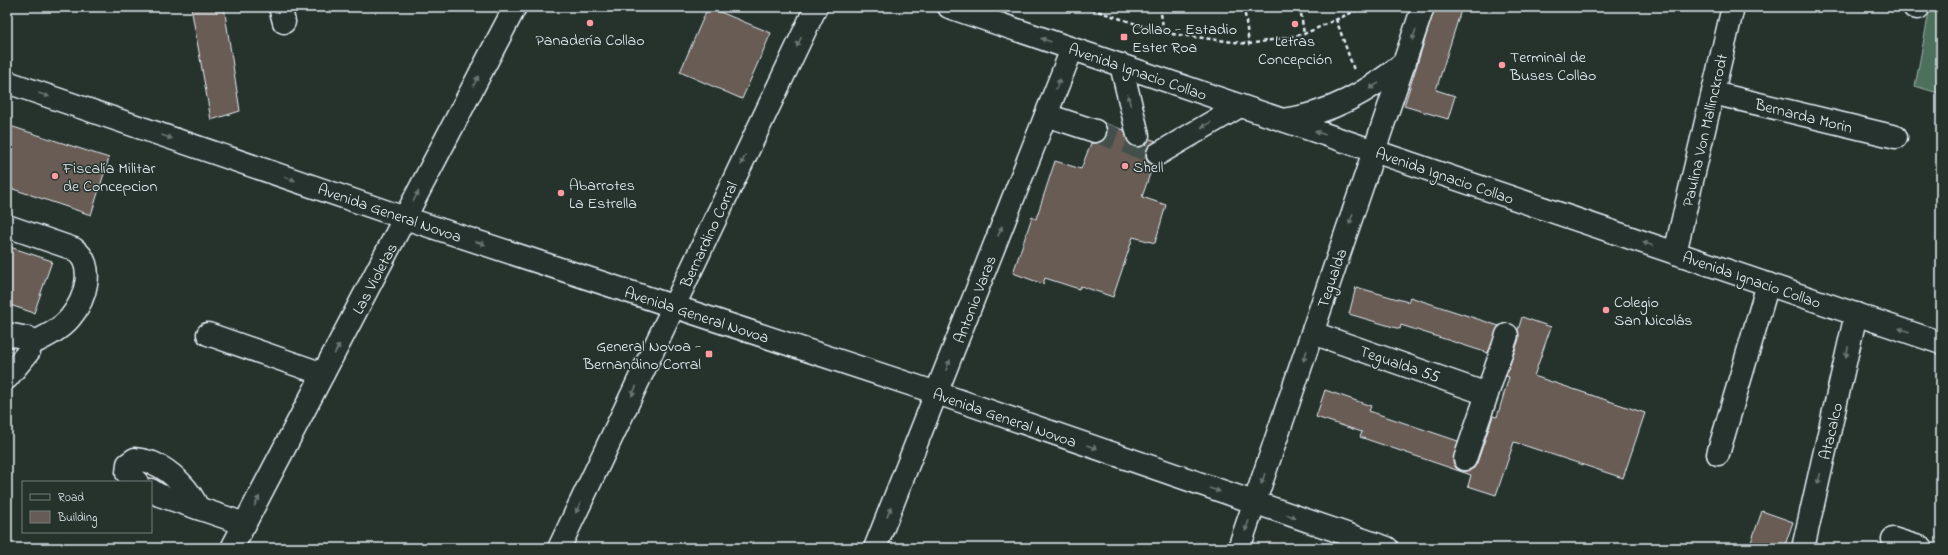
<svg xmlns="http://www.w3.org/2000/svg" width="1948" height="555" font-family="'Indie Flower',sans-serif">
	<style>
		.built { fill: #3a3f39 }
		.green { fill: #4e705b; stroke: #9bb0aa }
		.building { fill: #675b55; stroke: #e8f1f8 }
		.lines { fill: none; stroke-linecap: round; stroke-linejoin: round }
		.minor-tunnel { stroke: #43504b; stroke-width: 22; stroke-dasharray: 22 11; stroke-linecap: butt }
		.minor-casing { stroke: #e8f1f8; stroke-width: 25 }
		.major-casing { stroke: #e8f1f8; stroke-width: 25 }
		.path { stroke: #e8f1f8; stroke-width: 2.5; stroke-dasharray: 4 3; stroke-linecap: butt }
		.minor { stroke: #26332d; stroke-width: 22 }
		.major { stroke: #26332d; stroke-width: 22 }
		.oneway { fill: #6a7674 }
		.poi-dot { fill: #ff9aa2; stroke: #26332d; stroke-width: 1.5 }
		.labels { text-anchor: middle; stroke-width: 3; stroke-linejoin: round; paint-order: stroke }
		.poi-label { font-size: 16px; fill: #e8f1f8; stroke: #26332d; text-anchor: start }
		.street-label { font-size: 16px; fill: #e8f1f8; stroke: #26332d }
	</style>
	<rect width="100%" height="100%" fill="#26332d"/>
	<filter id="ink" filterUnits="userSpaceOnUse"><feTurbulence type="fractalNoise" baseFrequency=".025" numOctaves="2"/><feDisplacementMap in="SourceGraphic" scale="8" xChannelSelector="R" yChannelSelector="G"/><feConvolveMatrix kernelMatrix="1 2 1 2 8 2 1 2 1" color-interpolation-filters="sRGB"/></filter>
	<g filter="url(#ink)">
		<path class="built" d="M1267,540l25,8h-27z"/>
		<path class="green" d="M1930,7h11v87l-26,-8z"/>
		<g class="building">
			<path d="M191,7h33l16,104 -29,9z"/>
			<path d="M708,7l63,26 -29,66 -62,-27z"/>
			<path d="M1435,7h27l-26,83 19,6 -7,23 -44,-13z"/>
			<path d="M1104,123l20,7 5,13 5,4h7l5,-3 4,-5 6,2 -9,7 -1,6 1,7 6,4 -11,32 24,8 -11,38 -22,-6 -20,60 -32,-11 -2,3 -34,-11 -2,6 -30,-11 19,-56 4,2 19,-58 26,8 10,-26h7l6,-3 3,-5v-6z"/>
			<path d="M7,125l102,33 -18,57 -84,-28z"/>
			<path d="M7,246l45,15 -18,52 -27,-9z"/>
			<path d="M1356,287l52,15 2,-5 89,29 -11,27 -87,-28 -1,4 -51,-15z"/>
			<path d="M1522,317l29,10 -17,49 111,37 -22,65 -109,-36 -18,53 -28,-9 3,-11 -111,-38 2,-5 -46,-15 9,-27 46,16 -2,5 89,30 -5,21 3,6 5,3h7l6,-3 3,-5 16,-47 4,1 12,-40 -3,-1 13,-37 -1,-9z"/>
			<path d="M1762,511l31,11 -9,26h-35z"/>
		</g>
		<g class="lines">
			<path class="minor-tunnel" d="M1095,131l63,23"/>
			<g class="minor-casing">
				<g id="minor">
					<path d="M280,7l4,15"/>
					<path d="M1914,7l4,1"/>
					<path d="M1121,65l17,70"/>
					<path d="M1713,93l183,44"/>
					<path d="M1046,115l49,16"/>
					<path d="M1158,154l82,-48"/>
					<path d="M7,226l67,23c23,16 11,51 -4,69 -10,12 -25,19 -39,26"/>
					<path d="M1675,253l58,-246"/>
					<path d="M1313,333l174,61"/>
					<path d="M7,334l21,4 3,6 -2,7 -22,27"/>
					<path d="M208,334l115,40"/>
					<path d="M1718,454l50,-170"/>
					<path d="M1465,459l42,-124"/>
					<path d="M137,482l-10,-9 1,-9 7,-5c6,1 13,2 18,4 19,8 37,27 45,45"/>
					<path d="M151,490l8,5 86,29"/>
					<path d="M1893,539l29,9"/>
					<path d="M232,548l283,-541"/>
					<path d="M559,548l257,-541"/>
					<path d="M875,548l197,-499"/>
					<path d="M1239,548l184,-541"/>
					<path d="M1803,548l53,-234"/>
				</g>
			</g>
			<g class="major-casing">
				<g id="major">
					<path d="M949,7l992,336"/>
					<path d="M7,82l398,136 532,175 450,155"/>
					<path d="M1283,120c47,-6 85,-28 122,-58"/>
				</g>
			</g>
			<g class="path">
				<path d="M1085,7l79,26 85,11 55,-10 51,-23 -1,-4"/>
				<path d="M1160,7l4,26"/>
				<path d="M1244,7l5,37"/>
				<path d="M1300,7l4,27"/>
				<path d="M1336,19l18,51"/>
			</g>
			<use href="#minor" class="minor"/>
			<use href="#major" class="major"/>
		</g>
		<defs><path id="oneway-solid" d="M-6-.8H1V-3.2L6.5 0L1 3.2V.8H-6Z"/></defs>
		<g class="oneway">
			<use href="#oneway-solid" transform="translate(1414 35) rotate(108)"/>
			<use href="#oneway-solid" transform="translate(1046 40) rotate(-161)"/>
			<use href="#oneway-solid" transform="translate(799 42) rotate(115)"/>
			<use href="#oneway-solid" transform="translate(476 81) rotate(-62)"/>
			<use href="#oneway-solid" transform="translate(1058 84) rotate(-68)"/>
			<use href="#oneway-solid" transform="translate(1374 86) rotate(148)"/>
			<use href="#oneway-solid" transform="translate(44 95) rotate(19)"/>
			<use href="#oneway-solid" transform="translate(1129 100) rotate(-104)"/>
			<use href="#oneway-solid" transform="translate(1206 125) rotate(150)"/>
			<use href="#oneway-solid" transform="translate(1320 133) rotate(-161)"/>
			<use href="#oneway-solid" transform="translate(167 137) rotate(19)"/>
			<use href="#oneway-solid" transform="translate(743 160) rotate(115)"/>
			<use href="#oneway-solid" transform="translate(290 179) rotate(19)"/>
			<use href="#oneway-solid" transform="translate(416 196) rotate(-62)"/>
			<use href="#oneway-solid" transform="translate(1351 219) rotate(109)"/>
			<use href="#oneway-solid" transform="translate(1000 231) rotate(-69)"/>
			<use href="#oneway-solid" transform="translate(480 243) rotate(18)"/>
			<use href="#oneway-solid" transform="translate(1648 244) rotate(-161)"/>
			<use href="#oneway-solid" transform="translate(1904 330) rotate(-161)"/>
			<use href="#oneway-solid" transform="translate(337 349) rotate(-62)"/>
			<use href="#oneway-solid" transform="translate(1847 352) rotate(103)"/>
			<use href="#oneway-solid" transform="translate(1305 356) rotate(109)"/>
			<use href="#oneway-solid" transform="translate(948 365) rotate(-69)"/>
			<use href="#oneway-solid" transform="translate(634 391) rotate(115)"/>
			<use href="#oneway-solid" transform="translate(1092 447) rotate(19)"/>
			<use href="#oneway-solid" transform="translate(1263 479) rotate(109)"/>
			<use href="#oneway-solid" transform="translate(1819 479) rotate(103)"/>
			<use href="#oneway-solid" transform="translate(1215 490) rotate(19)"/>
			<use href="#oneway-solid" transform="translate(257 501) rotate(-62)"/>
			<use href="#oneway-solid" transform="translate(578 508) rotate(115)"/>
			<use href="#oneway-solid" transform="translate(889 512) rotate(-68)"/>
			<use href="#oneway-solid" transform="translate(1291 516) rotate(18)"/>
			<use href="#oneway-solid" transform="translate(1247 526) rotate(109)"/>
		</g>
	</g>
	<g class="poi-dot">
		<circle cx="590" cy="23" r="4"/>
		<circle cx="1295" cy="24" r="4"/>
		<rect x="1120" y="33" width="8" height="8" rx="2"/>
		<circle cx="1502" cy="65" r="4"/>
		<circle cx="1125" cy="166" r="4"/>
		<circle cx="55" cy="176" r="4"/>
		<circle cx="561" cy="193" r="4"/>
		<circle cx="1606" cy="310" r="4"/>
		<rect x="705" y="350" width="8" height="8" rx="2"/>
	</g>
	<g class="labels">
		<g class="poi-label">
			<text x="1132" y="34">Collao - Estadio<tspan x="1132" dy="18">Ester Roa</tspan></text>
			<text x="590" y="45" text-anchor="middle">Panadería Collao</text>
			<text x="1295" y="46" text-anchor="middle">Letras<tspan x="1295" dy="18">Concepción</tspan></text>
			<text x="1510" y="62">Terminal de<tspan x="1510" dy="18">Buses Collao</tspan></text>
			<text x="1133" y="172">Shell</text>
			<text x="63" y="173">Fiscalía Militar<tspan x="63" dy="18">de Concepcion</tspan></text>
			<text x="569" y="190">Abarrotes<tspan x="569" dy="18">La Estrella</tspan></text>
			<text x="1614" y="307">Colegio<tspan x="1614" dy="18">San Nicolás</tspan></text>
			<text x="701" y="351" text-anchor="end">General Novoa -<tspan x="701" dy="18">Bernandino Corral</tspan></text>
		</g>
		<g class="street-label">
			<text transform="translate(1138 71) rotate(19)" y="6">Avenida Ignacio Collao</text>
			<text transform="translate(1804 115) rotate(14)" y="6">Bernarda Morin</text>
			<text transform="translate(1704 130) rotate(-77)" y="6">Paulina Von Mallinckrodt</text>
			<text transform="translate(1445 175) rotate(19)" y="6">Avenida Ignacio Collao</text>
			<text transform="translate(390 212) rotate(19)" y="6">Avenida General Novoa</text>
			<text transform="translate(708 234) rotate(-65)" y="6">Bernardino Corral</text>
			<text transform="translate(374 278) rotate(-62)" y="6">Las Violetas</text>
			<text transform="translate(1331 278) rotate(-71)" y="6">Tegualda</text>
			<text transform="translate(1752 279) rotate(19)" y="6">Avenida Ignacio Collao</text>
			<text transform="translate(974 299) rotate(-69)" y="6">Antonio Varas</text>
			<text transform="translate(697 314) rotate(18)" y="6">Avenida General Novoa</text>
			<text transform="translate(1400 363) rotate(19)" y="6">Tegualda 55</text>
			<text transform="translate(1005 417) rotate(19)" y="6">Avenida General Novoa</text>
			<text transform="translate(1830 431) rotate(-77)" y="6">Atacalco</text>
		</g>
	</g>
	<rect width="1948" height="555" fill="none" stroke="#26332d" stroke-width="24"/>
	<rect x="12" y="12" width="1924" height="531" fill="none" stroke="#e8f1f8" stroke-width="1.5" filter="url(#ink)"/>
	<rect x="22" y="481" width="130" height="52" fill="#26332d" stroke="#747f7e"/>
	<rect x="30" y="494" width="20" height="6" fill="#26332d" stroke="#747f7e"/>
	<text x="58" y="501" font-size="12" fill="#e8f1f8">Road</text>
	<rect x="30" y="511" width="20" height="12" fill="#675b55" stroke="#747f7e"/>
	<text x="58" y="521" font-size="12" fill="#e8f1f8">Building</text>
</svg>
